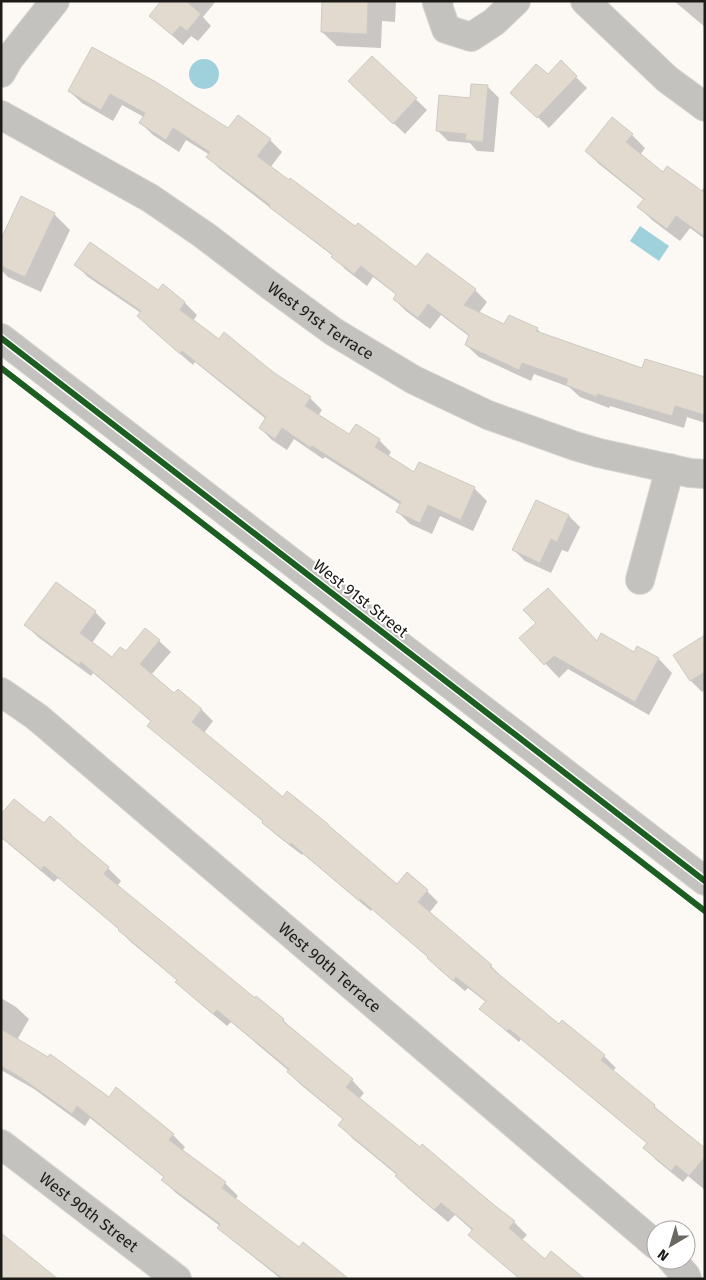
<svg xmlns="http://www.w3.org/2000/svg" width="706" height="1280" font-family="'Fira Sans',sans-serif">
	<style>
		.water { fill: #9fd1dc }
		.shadow { fill: #0003 }
		.building { fill: #e2dace; stroke: #cccac6 }
		.lines { fill: none; stroke-linecap: round; stroke-linejoin: round }
		.minor-casing { stroke: #d7d5d1; stroke-width: 30 }
		.minor { stroke: #c3c2bf; stroke-width: 28 }
		.cycleway-casing { stroke: #fff; stroke-width: 9 }
		.cycleway { stroke: #1b5e20; stroke-width: 6 }
		.labels { text-anchor: middle; stroke-width: 4; stroke-linejoin: round; paint-order: stroke }
		.street-label { font-size: 16px; fill: #1d1b17; stroke: #fff }
	</style>
	<rect width="100%" height="100%" fill="#fcf8f4"/>
	<g class="water">
		<circle cx="204" cy="74" r="15"/>
		<path d="M640,226l29,20 -10,15 -29,-20z"/>
	</g>
	<g class="shadow">
		<path d="M162,1h54l-13,16 8,9 -13,15 -7,-5 -8,9 -33,-29z"/>
		<path d="M323,1h73l-1,21 -13,-1 -1,27 -44,-2 -15,-14z"/>
		<path d="M674,1h31v26z"/>
		<path d="M93,49l136,80 41,11 12,12 -12,16 146,101 59,21 12,12 -8,11 26,12 32,4 6,6 100,35 61,8 1,-2v47l-18,-6 -3,11 -74,-22 -1,2 -29,-11 -11,-10 -35,-13 -3,7 -52,-24 -13,-12 4,-8 -29,-22 -11,14 -24,-18 -12,-12 3,-4 -24,-18 -6,9 -22,-17 -12,-13 -113,-87 -12,-12 2,-2 -24,-15 -7,12 -26,-17 -12,-12 3,-6 -22,-12 -9,16 -31,-18 -13,-12z"/>
		<path d="M372,57l55,53 -22,24 -44,-42z"/>
		<path d="M576,77l11,11 -38,40 -26,-25z"/>
		<path d="M488,87l11,11 -5,54 -17,-1 -7,-8 -22,-2 -11,-11 34,-30z"/>
		<path d="M612,119l20,16 13,13 -5,7 23,19 37,18 5,-5v52l-15,-11 -10,13 -28,-21 -13,-13 5,-7 -45,-36 -13,-13z"/>
		<path d="M54,214l16,16 -29,62 -33,-15 -7,-7v-28z"/>
		<path d="M76,265l83,26 4,-5 22,17 12,12 -4,6 26,19 91,58 12,12 -4,6 32,20 29,4 12,12 -3,5 27,16 4,-9 56,25 12,12 -14,30 -33,-15 -8,18 -22,-10 -12,-12 3,-7 -76,-48 -2,2 -29,-20 -7,11 -15,-10 -12,-12 6,-9 -71,-57 -2,3 -43,-37 -12,-12 3,-3 -53,-36z"/>
		<path d="M536,501l33,15 11,11 -12,25 -6,-2 -11,23 -26,-12 -11,-11z"/>
		<path d="M95,612l11,11 -14,20 20,16 47,-18 12,11 -20,23 24,20 3,-4 24,19 11,11 -9,12 79,66 114,86 30,6 11,11 -9,11 62,53 11,11 -1,1 59,48 44,30 12,12 -4,3 93,78v41l-17,-14 -5,6 -27,-22 -11,-12 3,-4 -127,-105 -2,3 -26,-22 -12,-11 5,-7 -18,-14 -3,3 -25,-21 -12,-12h1l-57,-49 -1,2 -68,-57 -1,1 -27,-21 -11,-12 -103,-85 -12,-11 3,-4 -59,-49 -2,3 -53,-39 -12,-12z"/>
		<path d="M705,636v54l-3,2 -11,-11 -16,-25z"/>
		<path d="M521,638l76,4 38,12 3,-6 21,11 13,14 -23,42 -81,-46 -9,9z"/>
		<path d="M1,816l43,9 36,19 28,24 13,13 -4,5 138,114 28,20 13,13 56,47 12,13 -5,6 155,123 13,13 -5,5 23,21 38,18h-63l-37,-32 -13,-12 3,-4 -18,-16 -7,7 -39,-33 -13,-13 1,-1 -45,-37 -12,-13 4,-5 -43,-35 -13,-13 1,-1 -58,-49 -4,4 -37,-31 -13,-13 1,-1 -46,-38 -12,-13 -62,-52 -4,4 -50,-42 -3,-2z"/>
		<path d="M1,998l15,9 13,12 -12,21 92,59 64,36 12,12 -3,4 43,32 13,13 -3,3 64,50 47,30h-65l-49,-39 -13,-13 1,-1 -44,-33 -13,-13 2,-2 -75,-60 -5,8 -51,-37 -33,-19z"/>
	</g>
	<g class="building">
		<path d="M161,1h25l15,13 -14,17 -7,-5 -8,9 -23,-19z"/>
		<path d="M322,1h46l-1,33 -46,-2z"/>
		<path d="M92,47l64,35 72,46 10,-13 33,24 -14,17 32,24 1,-2 65,48 3,-3 58,44 11,-14 49,36 -12,16 40,19 5,-9 29,13 -2,3 106,37 3,-9 60,18v38l-30,-9 -3,10 -75,-22v3l-31,-12 2,-6 -46,-16 -3,7 -54,-25 4,-10 -41,-31 -10,14 -25,-19 3,-5 -35,-28 -7,8 -23,-17 2,-2 -64,-48 1,-2 -64,-48 4,-5 -37,-24 -7,12 -27,-17 6,-10 -35,-19 -9,16 -33,-19z"/>
		<path d="M372,56l45,42 -24,26 -45,-43z"/>
		<path d="M561,60l16,16 -40,42 -27,-25 26,-29 12,10z"/>
		<path d="M471,84l17,1 -5,57 -18,-2 1,-6 -30,-3 3,-36 31,3z"/>
		<path d="M612,117l21,17 -7,8 37,30 4,-6 38,27v44l-29,-21 -9,13 -30,-22 7,-8 -59,-48z"/>
		<path d="M21,196l34,17 -30,64 -24,-11v-27z"/>
		<path d="M90,242l68,48 5,-6 22,18 -5,8 39,29 5,-7 49,40 38,25 -6,9 44,28 7,-10 24,15 -5,8 39,25 5,-10 56,25 -14,33 -33,-15 -8,18 -24,-11 5,-10 -89,-56 -1,2 -29,-20 -7,11 -16,-11 7,-11 -84,-66 -2,3 -43,-38 4,-5 -67,-46z"/>
		<path d="M536,500l33,15 -12,27 -6,-3 -11,24 -28,-13z"/>
		<path d="M56,582l40,29 -16,22 32,24 8,-10 6,4 19,-23 15,12 -20,24 34,29 4,-4 24,20 -10,13 91,75 4,-6 41,33v1l69,59 10,-12 21,18 -10,12 74,63 -2,2 69,57 3,-4 43,35 -4,5 54,45 -1,2 51,41v9l-16,19 -13,-11 -5,6 -28,-23 4,-5 -138,-114 -2,2 -28,-22 7,-8 -30,-24 -3,4 -26,-23 1,-1 -68,-58 -1,2 -68,-58 -1,2 -28,-22 1,-2 -116,-95 4,-5 -70,-59 -2,3 -55,-40z"/>
		<path d="M548,588l49,53 4,-8 33,19 3,-6 22,12 -24,44 -81,-46 -10,9 -25,-27 17,-15 -13,-13z"/>
		<path d="M705,635v37l-15,9 -17,-26z"/>
		<path d="M14,799l30,24 6,-7 21,18v1l38,32 -5,7 151,124 1,-2 28,23 -1,2 70,58 -7,8 74,60 2,-3 72,61 21,16 -6,7 36,31 6,-8 34,28h-65l-52,-44 5,-6 -32,-26 -7,7 -39,-34 2,-2 -59,-49 5,-6 -56,-47 2,-3 -72,-59 -4,4 -38,-32 2,-2 -59,-50 1,-1 -75,-63 -3,4 -40,-33v-23z"/>
		<path d="M1,1029l47,28 2,-3 59,43 7,-10 58,47 -5,6 57,42 -4,6 77,59 4,-5 46,37h-66l-66,-51 3,-4 -59,-44 3,-3 -87,-71 -5,8 -52,-37 -19,-11z"/>
		<path d="M1,1233l57,46h-57z"/>
	</g>
	<g class="lines">
		<g class="minor-casing">
			<g id="minor">
				<path d="M439,1l-2,2 9,26 25,8 23,-15 22,-21"/>
				<path d="M585,1l82,78 38,28"/>
				<path d="M1,73l8,-14 46,-58"/>
				<path id="s1" d="M1,115l149,83 54,37 67,51 63,46 80,48 74,35 87,31 24,7 91,20 15,1"/>
				<path d="M1,338l704,543"/>
				<path d="M640,580l30,-112"/>
				<path id="s2" d="M1,692l36,25 619,528"/>
				<path id="s3" d="M1,1144l176,135"/>
				<path d="M672,1260l14,16 1,3"/>
			</g>
		</g>
		<use href="#minor" class="minor"/>
		<g class="cycleway-casing">
			<g id="cycleway">
				<path d="M1,338l704,543"/>
				<path d="M1,368l704,543"/>
			</g>
		</g>
		<use href="#cycleway" class="cycleway"/>
	</g>
	<g class="labels">
		<g class="street-label">
			<text dy="6" stroke="none"><textPath href="#s1" startOffset="381">West 91st Terrace</textPath></text>
			<text transform="translate(361 598) rotate(38)" y="6">West 91st Street</text>
			<text dy="6" stroke="none"><textPath href="#s2" startOffset="429">West 90th Terrace</textPath></text>
			<text dy="6" stroke="none"><textPath href="#s3" startOffset="111">West 90th Street</textPath></text>
		</g>
	</g>
	<rect width="706" height="1280" fill="none" stroke="#1d1b17" stroke-width="5"/>
	<g transform="translate(671 1245) rotate(218)"><circle r="24" fill="#ffffff" stroke="#a5a4a2"/>
	<path d="M0-4L9 19L0 12L-9 19Z" fill="#6b6864"/>
	<text y="-8" font-size="14" font-weight="bold" text-anchor="middle" fill="#1d1b17">N</text>
	</g>
</svg>
